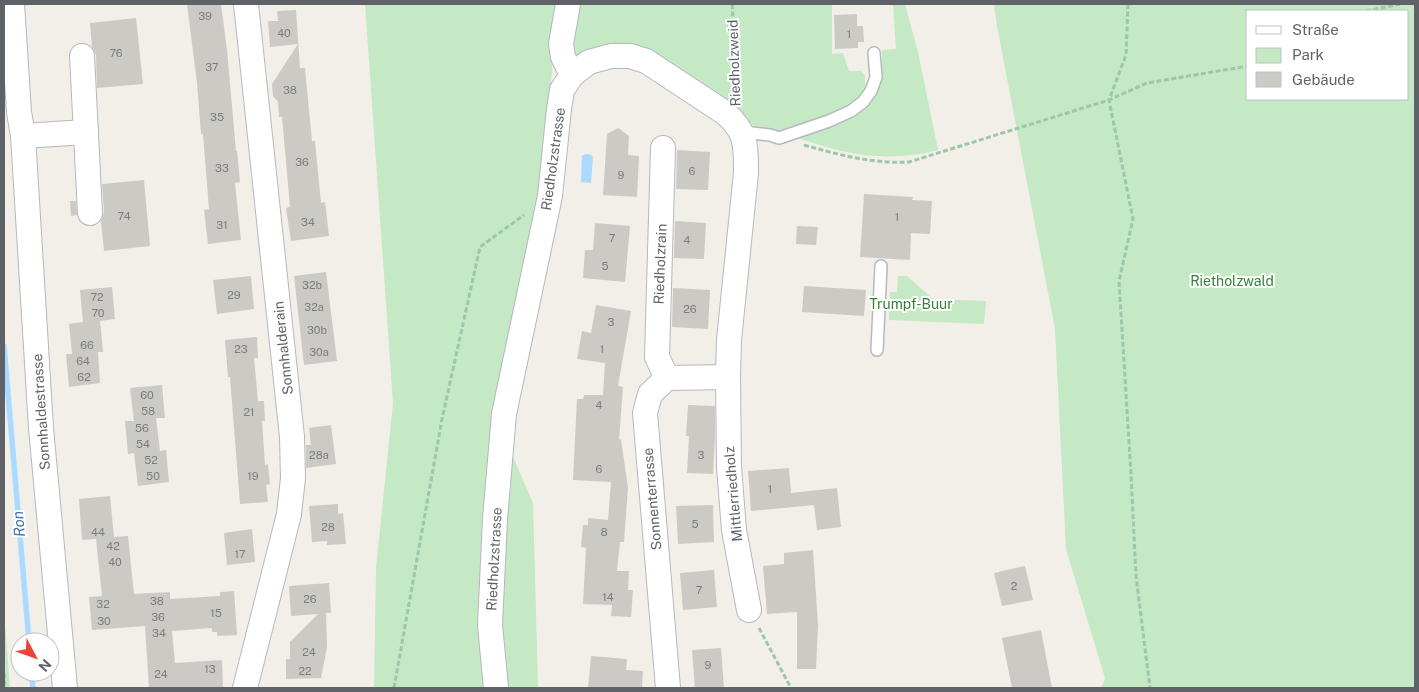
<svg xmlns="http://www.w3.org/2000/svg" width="1419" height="692" font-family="'Public Sans',sans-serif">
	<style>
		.green { fill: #c5e8c5; fill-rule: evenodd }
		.water { fill: #aadaff }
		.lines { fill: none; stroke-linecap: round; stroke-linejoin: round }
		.stream { stroke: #aadaff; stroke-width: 5.5 }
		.building { fill: #cccac5 }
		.lane-casing { stroke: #b5b8bc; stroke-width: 14 }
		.street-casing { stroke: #b5b8bc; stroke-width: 26 }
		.path { stroke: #9cc7a9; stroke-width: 3; stroke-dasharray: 5 2.5; stroke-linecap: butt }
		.lane { stroke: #fff; stroke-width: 11 }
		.street { stroke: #fff; stroke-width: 24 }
		.labels { text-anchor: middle; stroke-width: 4; stroke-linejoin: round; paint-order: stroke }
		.number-label { font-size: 11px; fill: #7a7d7f }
		.street-label { font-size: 14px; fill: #5f6368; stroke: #fff }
		.park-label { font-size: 14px; fill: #348238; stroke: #fff }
		.water-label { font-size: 15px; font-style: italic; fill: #4174aa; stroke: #fff }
	</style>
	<rect width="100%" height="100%" fill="#f1efe8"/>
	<g class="green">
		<path d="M365,4h198l-10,49 -2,31 1,54 -46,209 -10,71 37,85 5,185h-164l2,-120 17,-165z"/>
		<path d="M573,4h259v50l11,-1 6,18h12l4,4v15l-12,14 -17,9 -52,17 -14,1 -17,-6 -23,-18 -78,-51 -75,2 -6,-2z"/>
		<path d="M893,4h12l13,48 20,98c-52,13 -91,5 -140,-12v-1l79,-47 5,-16v-24l14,-1z"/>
		<path d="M994,4h421v684h-314l4,-10 -39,-129 -11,-220 -58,-303zM1408,11v88h-160v-88z"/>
		<path d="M898,276h9l26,23 53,2 -2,23 -95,-4 1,-28h7z"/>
		<path d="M4,612l6,76h-6z"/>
	</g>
	<path class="water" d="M585,154h4l4,3 -2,26 -10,-1 1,-26z"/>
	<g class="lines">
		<g class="stream">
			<path d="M4,346l25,296"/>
			<path d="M31,672l2,16"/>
		</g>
	</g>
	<g class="building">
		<path d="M187,4h34l6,46 9,101h1l3,31 -5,1 6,57 -33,4 -4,-34 5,-1 -6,-75h-2l-4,-51z"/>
		<path d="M296,10l4,58h5l7,73h3l6,62 4,-1 4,34 -38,5 -5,-33 4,-1 -8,-90h-3l-1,-15 -5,-6 -1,-12 26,-40 -28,3 -2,-26h10l-1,-10z"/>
		<path d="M857,14v12h6l1,16h-6v6l-23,1 -1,-34z"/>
		<path d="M136,18l7,66 -46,4 -1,-33 -4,-8 -2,-24z"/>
		<path d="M618,128l11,8 -1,19 11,1 -2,41 -34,-2 4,-61z"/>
		<path d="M677,150l33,2 -2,38 -32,-1z"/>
		<path d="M144,180l6,66 -46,5 -3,-30 3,-9 -2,-28z"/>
		<path d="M864,194l49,3 -1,3 20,1 -2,33 -19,-1 -1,27 -50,-3z"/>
		<path d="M70,201h6l1,14 -6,1z"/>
		<path d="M675,221l31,2 -2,36 -30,-1z"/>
		<path d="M595,223l35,3 -5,56 -42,-4 2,-28h8z"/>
		<path d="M797,226l21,1 -2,18 -20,-1z"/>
		<path d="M326,272l11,89 -33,4 -10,-89z"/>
		<path d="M251,276l3,33 -37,5 -4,-34z"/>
		<path d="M804,286l62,4 -2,26 -62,-4z"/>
		<path d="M112,287l3,32 -15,2 3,31h-5l2,31 -31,4 -3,-33h6l-3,-30 14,-2 -3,-32z"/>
		<path d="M673,288l37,2 -2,39 -36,-2z"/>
		<path d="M596,305l35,6 -13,75 5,1 -4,53 2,-1 7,49 -4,54h-4l-3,29h12l-1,19h5l-2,27 -20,-1 1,-11 -29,-1 3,-56 -5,-1 2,-22h5v-7l20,2 3,-38 -38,-2 4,-81h6l1,-4h19l2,-32 -28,-4 5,-28 9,2z"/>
		<path d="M257,337l1,21h-4l4,43h6l1,20h-3l3,44 3,-1 2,20 -4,1 2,17 -28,2 -10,-127h-2l-3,-37z"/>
		<path d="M162,385l3,33h-9l4,33 6,-1 3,32 -31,4 -4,-33 -6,1 -3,-33h9l-4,-33z"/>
		<path d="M688,405l27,1v32l-2,36 -26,-1 2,-37h-3z"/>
		<path d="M331,425l5,39 -30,4v-23h5l-2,-17z"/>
		<path d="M789,468l2,25 46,-5 4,39 -24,3 -3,-25 -63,6 -3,-40z"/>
		<path d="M110,496l4,41 14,-1 6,58 36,-2v7l50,-3v-4l14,-1 3,44 -20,1v-4h-5v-4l-40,3 3,32 47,-3 1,28h-74l-4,-62 -53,4 -3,-33 13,-1 -6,-57 -14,1 -3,-41z"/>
		<path d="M338,504v10l5,-1 3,31 -19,1v-4l-15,1 -3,-36z"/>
		<path d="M713,505l1,37 -36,2 -2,-38z"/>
		<path d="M252,529l3,33 -28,3 -3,-32z"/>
		<path d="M813,550l5,75 -2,44h-19v-57l-30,2 -4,-48 21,-2v-11z"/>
		<path d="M1025,566l8,34 -31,6 -8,-33z"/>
		<path d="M714,570l3,37 -34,3 -3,-37z"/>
		<path d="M329,583l2,30h-5l1,34 -6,31 -35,1v-20h4v-17l28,-28 -27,2 -2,-30z"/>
		<path d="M1041,630l11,58h-40l-10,-50z"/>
		<path d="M721,648l3,40h-29l-3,-38z"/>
		<path d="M591,656l36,3 -1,11 17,1 -1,17h-54z"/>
	</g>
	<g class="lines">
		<g class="lane-casing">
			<g id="lane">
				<path d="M742,132l28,3 9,3 50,-17 22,-10 12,-9 8,-11 5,-14 -2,-24"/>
				<path d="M877,350l4,-84"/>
			</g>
		</g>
		<g class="street-casing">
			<g id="street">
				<path d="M12,4l7,108 4,24 18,292 24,260"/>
				<path d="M568,4l-7,40 2,13 9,18"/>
				<path d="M82,56l8,157"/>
				<path d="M23,136l63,-4"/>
				<path d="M663,148l-6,209 10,21"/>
				<path d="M245,688l44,-174 4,-36 -1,-41 -46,-433"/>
				<path d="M496,688l-6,-63 5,-106 9,-105 46,-218 9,-87 3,-19 10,-15 17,-13 22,-6h19l16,5 79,52c22,19 21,32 21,60l-17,167 -1,37 1,90 5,63 15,80"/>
				<path d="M668,688l-23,-275 5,-19 17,-16 61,-1"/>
			</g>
		</g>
		<g class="path">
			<path d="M732,4l4,58v34"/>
			<path d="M1128,4l-2,51 -17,45 24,119 -14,62 12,193 5,102 14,112"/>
			<path d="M1366,11l35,-7"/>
			<path d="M804,145c35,10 69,19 105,17l200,-62 38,-17 101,-17"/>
			<path d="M759,628l32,60"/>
			<path d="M4,673l1,15"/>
			<path d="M394,688l48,-269 38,-172 44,-32"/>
		</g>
		<use href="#lane" class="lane"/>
		<use href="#street" class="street"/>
	</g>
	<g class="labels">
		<g class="number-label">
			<text x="205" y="20">39</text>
			<text x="284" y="37">40</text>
			<text x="849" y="38">1</text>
			<text x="116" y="57">76</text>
			<text x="212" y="71">37</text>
			<text x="290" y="94">38</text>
			<text x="217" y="121">35</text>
			<text x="302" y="166">36</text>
			<text x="222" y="172">33</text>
			<text x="692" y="175">6</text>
			<text x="621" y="179">9</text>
			<text x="124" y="220">74</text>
			<text x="897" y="221">1</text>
			<text x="308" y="226">34</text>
			<text x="222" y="229">31</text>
			<text x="612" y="242">7</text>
			<text x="687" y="244">4</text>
			<text x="605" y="270">5</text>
			<text x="312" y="289">32b</text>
			<text x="234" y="299">29</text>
			<text x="97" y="301">72</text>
			<text x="314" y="311">32a</text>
			<text x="690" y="313">26</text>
			<text x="98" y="317">70</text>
			<text x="611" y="326">3</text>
			<text x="317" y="334">30b</text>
			<text x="87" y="349">66</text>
			<text x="241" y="353">23</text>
			<text x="602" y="353">1</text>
			<text x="319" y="356">30a</text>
			<text x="83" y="365">64</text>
			<text x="84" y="381">62</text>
			<text x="147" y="399">60</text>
			<text x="599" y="409">4</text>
			<text x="148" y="415">58</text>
			<text x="249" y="416">21</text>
			<text x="142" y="432">56</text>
			<text x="143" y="448">54</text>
			<text x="319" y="459">28a</text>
			<text x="701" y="459">3</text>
			<text x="151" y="464">52</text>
			<text x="599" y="473">6</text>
			<text x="153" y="480">50</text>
			<text x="253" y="480">19</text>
			<text x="770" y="493">1</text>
			<text x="695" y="528">5</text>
			<text x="328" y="531">28</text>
			<text x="98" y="536">44</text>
			<text x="604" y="536">8</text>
			<text x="113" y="550">42</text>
			<text x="240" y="558">17</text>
			<text x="115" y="566">40</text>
			<text x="1014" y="590">2</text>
			<text x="699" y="594">7</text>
			<text x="608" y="601">14</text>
			<text x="310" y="603">26</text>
			<text x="157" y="605">38</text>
			<text x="103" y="608">32</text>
			<text x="216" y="617">15</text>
			<text x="158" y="621">36</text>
			<text x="104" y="625">30</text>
			<text x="159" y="637">34</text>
			<text x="309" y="656">24</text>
			<text x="708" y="669">9</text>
			<text x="210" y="673">13</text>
			<text x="305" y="675">22</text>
			<text x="161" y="678">24</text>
		</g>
		<g class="street-label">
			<text transform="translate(734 63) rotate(-92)" y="5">Riedholzweid</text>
			<text transform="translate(553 159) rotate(-82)" y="5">Riedholzstrasse</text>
			<text transform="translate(660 264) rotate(-88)" y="5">Riedholzrain</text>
			<text transform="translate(283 348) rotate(-96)" y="5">Sonnhalderain</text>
			<text transform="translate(41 412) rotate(-94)" y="5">Sonnhaldestrasse</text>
			<text transform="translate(733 494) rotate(-95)" y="5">Mittlerriedholz</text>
			<text transform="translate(652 499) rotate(-95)" y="5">Sonnenterrasse</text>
			<text transform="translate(494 559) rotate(-87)" y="5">Riedholzstrasse</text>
		</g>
		<g class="park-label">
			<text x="1232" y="286">Rietholzwald</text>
			<text x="911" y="309">Trumpf-Buur</text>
		</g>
		<g class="water-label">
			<text transform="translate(19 524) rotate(-95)" y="5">Ron</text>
		</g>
	</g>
	<rect width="1419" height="692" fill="none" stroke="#5f6368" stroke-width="10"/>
	<rect x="1246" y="10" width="162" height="90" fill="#ffffff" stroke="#bfc1c3"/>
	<rect x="1256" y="26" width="25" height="8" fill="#ffffff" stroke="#bfc1c3"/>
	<text x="1292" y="35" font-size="15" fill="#5f6368">Straße</text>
	<rect x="1256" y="48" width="25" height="15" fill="#c5e8c5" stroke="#bfc1c3"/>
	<text x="1292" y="60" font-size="15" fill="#5f6368">Park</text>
	<rect x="1256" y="72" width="25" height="15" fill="#cccac5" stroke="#bfc1c3"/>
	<text x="1292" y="85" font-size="15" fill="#5f6368">Gebäude</text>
	<g transform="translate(35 657) rotate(131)"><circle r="24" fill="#ffffff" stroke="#bfc1c3"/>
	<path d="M0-4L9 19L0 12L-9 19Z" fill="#ea4335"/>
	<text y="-8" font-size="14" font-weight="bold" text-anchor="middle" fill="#5f6368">N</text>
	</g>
</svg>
